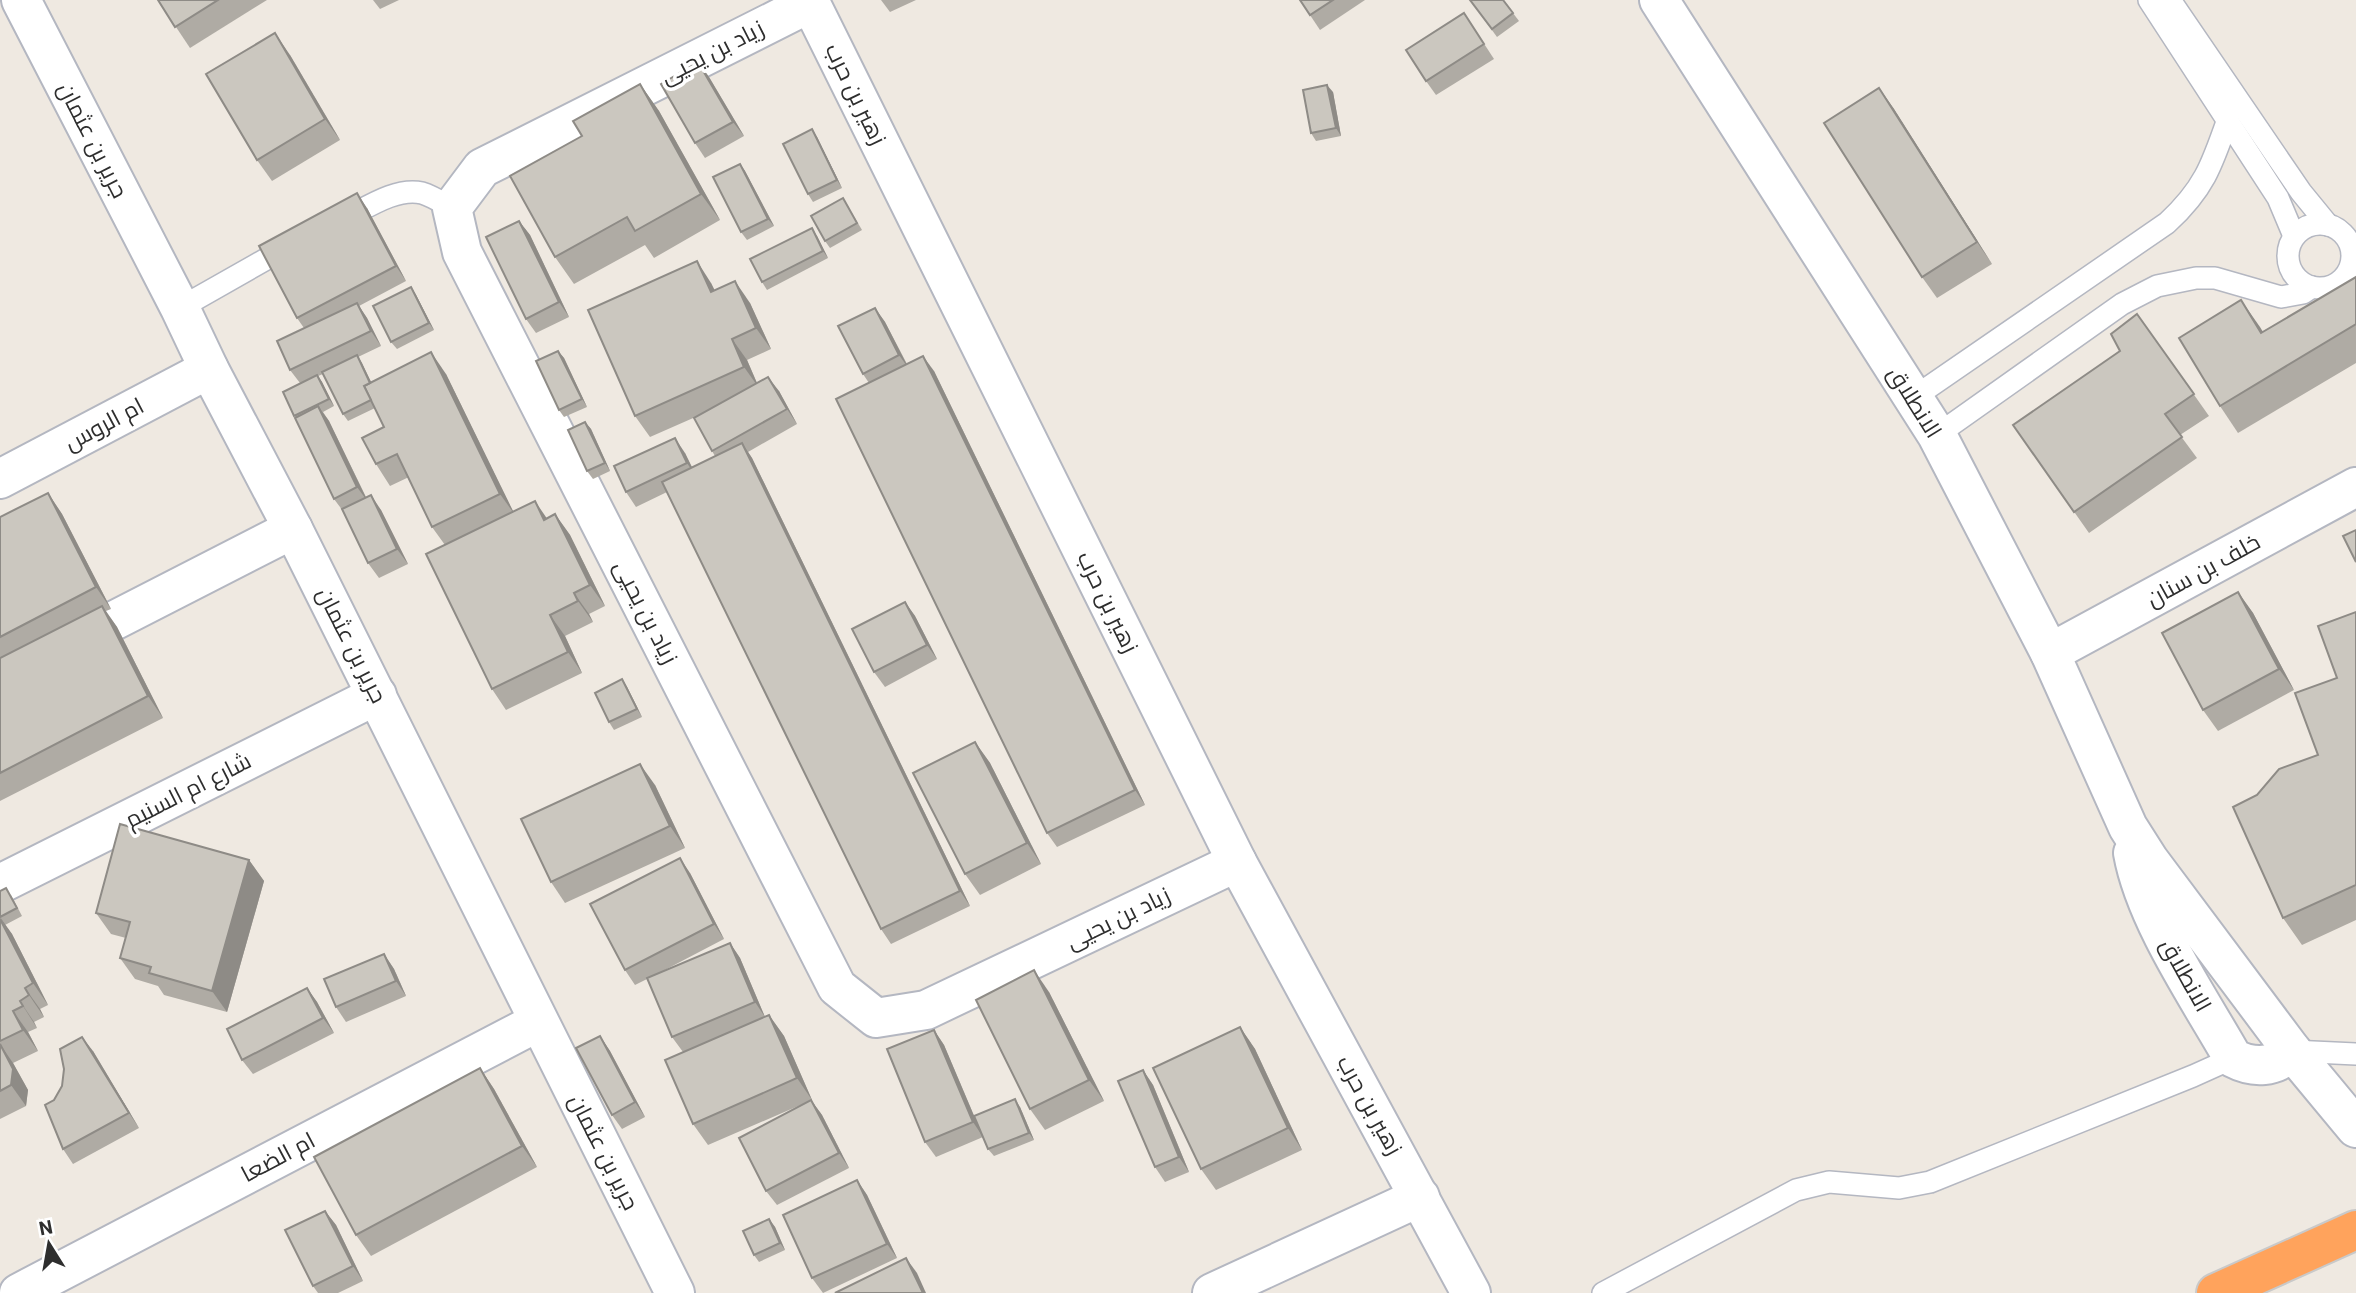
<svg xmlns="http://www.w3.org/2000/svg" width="2356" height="1293" font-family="Roboto,Cairo,sans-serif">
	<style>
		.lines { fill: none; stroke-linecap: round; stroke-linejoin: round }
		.lane-casing { stroke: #b4b7c1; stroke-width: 24 }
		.street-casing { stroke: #b4b7c1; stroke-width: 42 }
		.highway-casing { stroke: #c9c9c9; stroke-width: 42 }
		.lane { stroke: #fff; stroke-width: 21 }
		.street { stroke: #fff; stroke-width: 38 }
		.highway { stroke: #ffa35c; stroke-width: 38 }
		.wall { fill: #afaba4 }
		.shaded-wall { fill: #8e8b86 }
		.building { fill: #cbc7bf; stroke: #8e8b86; stroke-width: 2 }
		.labels { text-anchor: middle; stroke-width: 7; stroke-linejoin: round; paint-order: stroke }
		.street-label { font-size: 23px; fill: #2e2e2e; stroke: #fff }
	</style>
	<rect width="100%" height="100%" fill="#efe9e1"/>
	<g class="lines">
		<g class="lane-casing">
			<g id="lane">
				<path d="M2149,0l129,198 16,38"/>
				<path d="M2170,0l131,192 27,33"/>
				<path d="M342,220c23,-11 53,-33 80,-27 10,3 21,10 30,15"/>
				<circle cx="2320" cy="256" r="32"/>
				<path d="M180,308l111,-63"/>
				<path d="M1913,398l254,-175c37,-34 45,-58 61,-104"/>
				<path d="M1937,435l185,-131 35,-18 39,-8h19l66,19 22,-4 9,-6"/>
				<path d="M2292,1051l64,3"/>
				<path d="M1603,1293l193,-103 33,-8 70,6 31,-6 263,-106 40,-18"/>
			</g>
		</g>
		<g class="street-casing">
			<g id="street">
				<path d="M21,0l159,308 29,61 84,160 382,764"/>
				<path d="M809,0l428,862 234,431"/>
				<path d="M1659,0l278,435 113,218 78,174 21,33 143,191 64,77"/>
				<path d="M810,3l-328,165 -30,40 10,44 375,735 39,31 50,-8 311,-148"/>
				<path d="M0,479l209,-110"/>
				<path d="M2050,653l306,-166"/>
				<path d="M0,679l293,-150"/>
				<path d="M2133,853c12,67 66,145 100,205 21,11 42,10 59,-7"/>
				<path d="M0,884l377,-189"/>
				<path d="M19,1293l519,-271"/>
				<path d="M1212,1293l208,-96"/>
			</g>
		</g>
		<g class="highway-casing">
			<path id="highway" d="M2216,1293l140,-63"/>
		</g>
		<use href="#lane" class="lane"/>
		<use href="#street" class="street"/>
		<use href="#highway" class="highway"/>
	</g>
	<g class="wall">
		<path d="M158,0h109l-77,48z"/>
		<path d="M373,0h26l-19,9z"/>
		<path d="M881,0h35l-26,12z"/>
		<path d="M1300,0h65l-45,30z"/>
		<path d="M1470,0h33l16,21 -22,16z"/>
		<path d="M1464,13l30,46 -58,36 -10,-14z"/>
		<path d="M290,55l50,85 -68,41 -15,-21z"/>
		<path d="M698,62l11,15 35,59 -39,22 -10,-15z"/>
		<path d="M640,84l19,27 61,109 -66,38 -9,-13 -71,39 -19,-27 27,-121z"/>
		<path d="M1879,88l15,21 98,155 -55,34 -15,-21z"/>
		<path d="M1333,92l8,44 -25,5 -5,-8z"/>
		<path d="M817,137l25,51 -29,14 -5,-8z"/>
		<path d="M740,164l5,7 29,55 -27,14 -6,-8z"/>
		<path d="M843,198l19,32 -32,18 -5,-7z"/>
		<path d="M367,208l39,73 -47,25 8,12 14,28 -23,11 13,25 75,-8 67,138 34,6 8,-4 15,21 35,71 -16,8 4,8 -28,14 17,37 -76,37 -14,-21 -47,-144 -13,-18 -23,-50 -19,9 -14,-22 8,-37 -9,-19 -27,13 -5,-7 -20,-40 -5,2 4,6 12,24 -11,6 6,9 37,76 15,13 27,54 -29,14 -11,-15 -25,-52 -9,-12 -51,-107 17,-9 -10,-13 14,-42 -7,-10z"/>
		<path d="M519,221l11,14 39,82 -33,16 -10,-14z"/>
		<path d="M817,236l11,22 -61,32 -5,-8z"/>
		<path d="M2356,277v86l-118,70 -18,-27 43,-74z"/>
		<path d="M711,283l4,8 35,12 21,46 -24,11 10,23 22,8 18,33 -49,28 4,6 218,448 -79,38 -10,-15 -214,-437 -31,15 -10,-15 59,-39 7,14 23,-11 -3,-5 -12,-36 -50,22 -15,-21z"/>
		<path d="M411,287l5,8 18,35 -37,19 -6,-7z"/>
		<path d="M875,308l10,14 22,42 27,7 211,434 -88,42 -10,-14 -178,-450 -6,-9z"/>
		<path d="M2137,314l72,102 -29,19 17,23 -108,75 -76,-108 107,-74z"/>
		<path d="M558,351l6,7 23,49 -23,10 -5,-7z"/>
		<path d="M585,422l6,7 19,42 -17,8 -6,-8z"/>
		<path d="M48,493l14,21 49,95 -5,2 11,16 46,91 -163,83v-284z"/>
		<path d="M2238,592l15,21 41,77 -76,41 -15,-21z"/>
		<path d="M905,602l10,14 22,43 -52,28 -11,-15z"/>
		<path d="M2356,612v308l-54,25 -19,-27 -26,-123 61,-40 19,-77z"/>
		<path d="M622,679l5,8 15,30 -28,13 -5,-8z"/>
		<path d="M975,742l15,21 51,101 -61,31 -15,-21z"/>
		<path d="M655,785l30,63 -120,55 -14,-21z"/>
		<path d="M249,860l15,21 -37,131 -63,-17 -6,-9 -23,-7 -15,-21 6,-20 -15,-4 -15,-21z"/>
		<path d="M690,873l34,66 -65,34 71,-30 10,15 25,59 4,-2 15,21 28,64 -104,45 -15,-21 48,-97 -58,25 -11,-15 -25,-58 -12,6 -10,-15z"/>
		<path d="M0,891l11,4 11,21 -17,9 7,9 36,71 -8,4 4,8 -10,5 3,6 -9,4 10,19 -25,12 15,27 -2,16 -26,13z"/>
		<path d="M384,954l10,15 12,27 -60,26 -10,-15z"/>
		<path d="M307,988l10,14 17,31 -81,41 -11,-14z"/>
		<path d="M1049,992l55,109 -59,29 -15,-21z"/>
		<path d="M1240,1027l15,22 47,101 -86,40 -15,-21z"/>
		<path d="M934,1030l10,15 39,92 -47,20 -11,-15z"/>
		<path d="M600,1036l10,15 35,66 -23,12 -10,-14z"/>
		<path d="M93,1051l46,77 -66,36 -10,-15 -9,-49 8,-14 2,-17z"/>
		<path d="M480,1068l14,21 43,78 -166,89 -15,-21z"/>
		<path d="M1143,1070l10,15 36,87 -24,10 -10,-15z"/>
		<path d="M811,1100l11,15 27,53 -72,37 -11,-14z"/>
		<path d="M1020,1107l14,33 -40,16 -6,-7z"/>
		<path d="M857,1180l10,15 30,63 -74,35 -11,-15z"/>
		<path d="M325,1211l11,14 27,56 -25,12h-20l-5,-7z"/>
		<path d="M769,1219l6,8 10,23 -26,12 -5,-7z"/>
	</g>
	<g class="shaded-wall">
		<path d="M275,33l15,22 50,85 -15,-21z"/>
		<path d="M698,62l11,15 35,59 -11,-14z"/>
		<path d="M640,84l19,27 61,109 -19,-26z"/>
		<path d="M1327,85l6,7 8,44 -5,-8z"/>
		<path d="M1879,88l15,21 98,155 -15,-22z"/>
		<path d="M812,129l5,8 25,51 -5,-8z"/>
		<path d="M740,164l5,7 29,55 -6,-7z"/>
		<path d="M357,193l10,15 39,73 -10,-15z"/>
		<path d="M519,221l11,14 39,82 -10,-15z"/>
		<path d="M812,228l5,8 11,22 -5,-7z"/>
		<path d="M697,261l14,22 15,31 -15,-22z"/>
		<path d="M735,281l15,22 21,46 -15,-21z"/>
		<path d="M411,287l5,8 18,35 -5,-7z"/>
		<path d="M2241,300l19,27 20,33 -19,-27z"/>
		<path d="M357,303l10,15 14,28 -10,-15z"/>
		<path d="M875,308l10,14 24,47 -10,-14z"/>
		<path d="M732,339l15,21 12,28 -15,-21z"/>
		<path d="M558,351l6,7 23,49 -5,-8z"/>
		<path d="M431,352l15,22 69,141 -15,-21z"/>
		<path d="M357,355l5,8 20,42 -5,-8z"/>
		<path d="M923,356l11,15 211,434 -10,-15z"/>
		<path d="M317,375l5,7 12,24 -5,-7z"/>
		<path d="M768,377l11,14 18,33 -10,-15z"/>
		<path d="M318,406l11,15 39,81 -11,-15z"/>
		<path d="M585,422l6,7 19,42 -5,-8z"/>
		<path d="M675,438l10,15 12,25 -10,-15z"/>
		<path d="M742,443l10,15 218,448 -10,-15z"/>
		<path d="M48,493l14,21 49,95 -15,-22z"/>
		<path d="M371,495l10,15 27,54 -11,-15z"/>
		<path d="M535,501l15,22 -6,-3z"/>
		<path d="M555,514l15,21 35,71 -15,-21z"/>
		<path d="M2238,592l15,21 41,77 -15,-21z"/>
		<path d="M574,593l15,21 4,8 -15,-21z"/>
		<path d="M905,602l10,14 22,43 -10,-14z"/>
		<path d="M102,606l15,21 46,91 -15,-22z"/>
		<path d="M550,615l15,21 17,37 -14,-21z"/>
		<path d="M622,679l5,8 15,30 -5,-8z"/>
		<path d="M975,742l15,21 51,101 -14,-21z"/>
		<path d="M640,764l15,21 30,63 -15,-22z"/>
		<path d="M680,858l10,15 34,66 -10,-15z"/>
		<path d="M249,860l15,21 -37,131 -15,-21z"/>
		<path d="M0,917l12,17 36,71 -15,-22z"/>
		<path d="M730,943l10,15 25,59 -10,-15z"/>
		<path d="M384,954l10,15 12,27 -10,-15z"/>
		<path d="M1034,970l15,22 55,109 -15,-21z"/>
		<path d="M25,988l15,21 4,8 -15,-22z"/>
		<path d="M307,988l10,14 17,31 -11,-15z"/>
		<path d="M20,1001l14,21 3,6 -14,-22z"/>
		<path d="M13,1011l15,21 10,19 -15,-21z"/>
		<path d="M769,1015l15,21 28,64 -15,-22z"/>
		<path d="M1240,1027l15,22 47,101 -14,-22z"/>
		<path d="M934,1030l10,15 39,92 -10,-15z"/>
		<path d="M600,1036l10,15 35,66 -10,-15z"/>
		<path d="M82,1037l11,14 46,77 -10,-15z"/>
		<path d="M0,1044l13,19 15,27 -2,16 -15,-21z"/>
		<path d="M480,1068l14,21 43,78 -15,-21z"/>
		<path d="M1143,1070l10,15 36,87 -10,-15z"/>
		<path d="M1015,1099l5,8 14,33 -5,-7z"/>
		<path d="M811,1100l11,15 27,53 -10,-15z"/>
		<path d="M857,1180l10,15 30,63 -10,-14z"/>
		<path d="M325,1211l11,14 27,56 -10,-15z"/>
		<path d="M769,1219l6,8 10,23 -5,-7z"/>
		<path d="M906,1258l11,15 9,20h-3z"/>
	</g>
	<g class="building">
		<path d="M158,0h60l-43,27z"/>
		<path d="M1300,0h33l-23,15z"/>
		<path d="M1470,0h33l10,13 -21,16z"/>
		<path d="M1464,13l20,31 -58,37 -20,-31z"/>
		<path d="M275,33l50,86 -68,41 -51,-86z"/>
		<path d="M698,62l35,60 -38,21 -34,-59z"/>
		<path d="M640,84l61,110 -66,37 -8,-14 -72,40 -45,-81 72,-40 -9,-15z"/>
		<path d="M1327,85l9,43 -25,5 -8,-43z"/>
		<path d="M1879,88l98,154 -55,35 -98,-154z"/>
		<path d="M812,129l25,51 -29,14 -25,-50z"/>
		<path d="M740,164l28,55 -27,13 -28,-55z"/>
		<path d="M357,193l39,73 -99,52 -38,-72z"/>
		<path d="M843,198l14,25 -32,18 -14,-25z"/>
		<path d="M519,221l40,81 -33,17 -40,-82z"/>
		<path d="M812,228l11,23 -61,31 -12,-23z"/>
		<path d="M697,261l14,31 24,-11 21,47 -24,11 12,28 -109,49 -47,-106z"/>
		<path d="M2356,277v47l-136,82 -41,-68 62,-38 20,33z"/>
		<path d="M411,287l18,36 -38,19 -18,-36z"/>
		<path d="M357,303l14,28 -81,39 -13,-29z"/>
		<path d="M875,308l24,47 -36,19 -25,-48z"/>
		<path d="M2137,314l57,80 -29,20 17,23 -108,75 -61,-87 107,-74 -9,-17z"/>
		<path d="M558,351l24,48 -23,11 -23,-49z"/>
		<path d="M431,352l69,142 -68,33 -35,-73 -21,10 -14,-26 22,-11 -20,-41z"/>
		<path d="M357,355l13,28 -6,3 7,14 -28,14 -21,-42z"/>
		<path d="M923,356l212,434 -88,43 -211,-434z"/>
		<path d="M317,375l12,24 -35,17 -11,-24z"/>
		<path d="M768,377l19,32 -75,42 -18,-33z"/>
		<path d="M318,406l39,81 -23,12 -39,-81z"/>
		<path d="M585,422l20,41 -18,8 -19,-41z"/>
		<path d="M675,438l12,25 -61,29 -12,-26z"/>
		<path d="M742,443l218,448 -79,38 -219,-447z"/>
		<path d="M48,493l48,94 -96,50v-120z"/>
		<path d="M371,495l26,54 -29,14 -26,-54z"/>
		<path d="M535,501l9,19 11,-6 35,71 -16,8 4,8 -28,14 18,37 -76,37 -66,-135z"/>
		<path d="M2356,530v32l-13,-26z"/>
		<path d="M2238,592l41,77 -76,41 -41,-77z"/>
		<path d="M905,602l22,43 -53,27 -22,-43z"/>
		<path d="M102,606l46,90 -148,77v-115z"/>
		<path d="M2356,612v273l-73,33 -50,-111 24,-12 22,-26 39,-14 -23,-62 42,-15 -19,-52z"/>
		<path d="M622,679l15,30 -28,13 -14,-29z"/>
		<path d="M975,742l52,101 -62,31 -52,-101z"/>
		<path d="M640,764l30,62 -119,56 -30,-63z"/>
		<path d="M120,824l129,36 -37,131 -63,-18 2,-6 -31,-9 10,-36 -34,-9z"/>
		<path d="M680,858l34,66 -89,46 -35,-66z"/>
		<path d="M6,888l11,20 -17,9v-26z"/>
		<path d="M0,919l33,64 -8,5 4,7 -9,6 3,5 -10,5 10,19 -23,11z"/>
		<path d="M730,943l25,59 -83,35 -25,-59z"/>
		<path d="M384,954l12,27 -60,26 -12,-28z"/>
		<path d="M1034,970l55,110 -59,29 -54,-109z"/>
		<path d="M307,988l16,30 -81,42 -15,-31z"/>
		<path d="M769,1015l28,63 -104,46 -28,-64z"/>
		<path d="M1240,1027l48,101 -87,41 -48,-101z"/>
		<path d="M934,1030l39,92 -48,20 -38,-93z"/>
		<path d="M600,1036l35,66 -23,13 -36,-67z"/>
		<path d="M82,1037l47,76 -66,36 -18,-44 9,-5 8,-14 2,-17 -4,-20z"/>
		<path d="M0,1044l13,25 -2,16 -11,6z"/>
		<path d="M480,1068l42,78 -166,89 -42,-78z"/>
		<path d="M1143,1070l36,87 -24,10 -37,-86z"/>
		<path d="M1015,1099l14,34 -41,16 -14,-33z"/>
		<path d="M811,1100l28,53 -73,38 -27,-53z"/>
		<path d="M857,1180l30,64 -75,34 -29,-63z"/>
		<path d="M325,1211l28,55 -40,20 -28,-56z"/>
		<path d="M769,1219l11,24 -26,12 -11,-24z"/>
		<path d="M906,1258l17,35h-88z"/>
	</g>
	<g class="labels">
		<g class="street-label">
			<text transform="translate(712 52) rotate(-27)" y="8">زياد بن يحيى</text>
			<text transform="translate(856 94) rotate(64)" y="8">زهير بن حرب</text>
			<text transform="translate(93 140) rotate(63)" y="8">جرير بن عثمان</text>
			<text transform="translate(1915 402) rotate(58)" y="8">الانطلاق</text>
			<text transform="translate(104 424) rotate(-28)" y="8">ام الروس</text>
			<text transform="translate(2203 570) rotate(-29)" y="8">خلف بن سنان</text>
			<text transform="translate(1108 602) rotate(64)" y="8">زهير بن حرب</text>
			<text transform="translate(646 612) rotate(63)" y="8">زياد بن يحيى</text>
			<text transform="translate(352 645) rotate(63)" y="8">جرير بن عثمان</text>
			<text transform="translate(188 790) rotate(-27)" y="8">شارع ام السنيم</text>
			<text transform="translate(1118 918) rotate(-26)" y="8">زياد بن يحيى</text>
			<text transform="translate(2186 975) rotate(61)" y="8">الانطلاق</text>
			<text transform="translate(1370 1105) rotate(61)" y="8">زهير بن حرب</text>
			<text transform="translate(604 1152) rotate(63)" y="8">جرير بن عثمان</text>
			<text transform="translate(278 1157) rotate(-28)" y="8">ام الضعا</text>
		</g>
	</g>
	<g transform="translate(49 1244) rotate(349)" stroke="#ffffff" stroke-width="5" paint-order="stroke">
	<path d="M0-5L12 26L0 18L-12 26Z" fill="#2e2e2e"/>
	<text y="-10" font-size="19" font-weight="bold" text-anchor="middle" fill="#2e2e2e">N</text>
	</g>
</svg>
